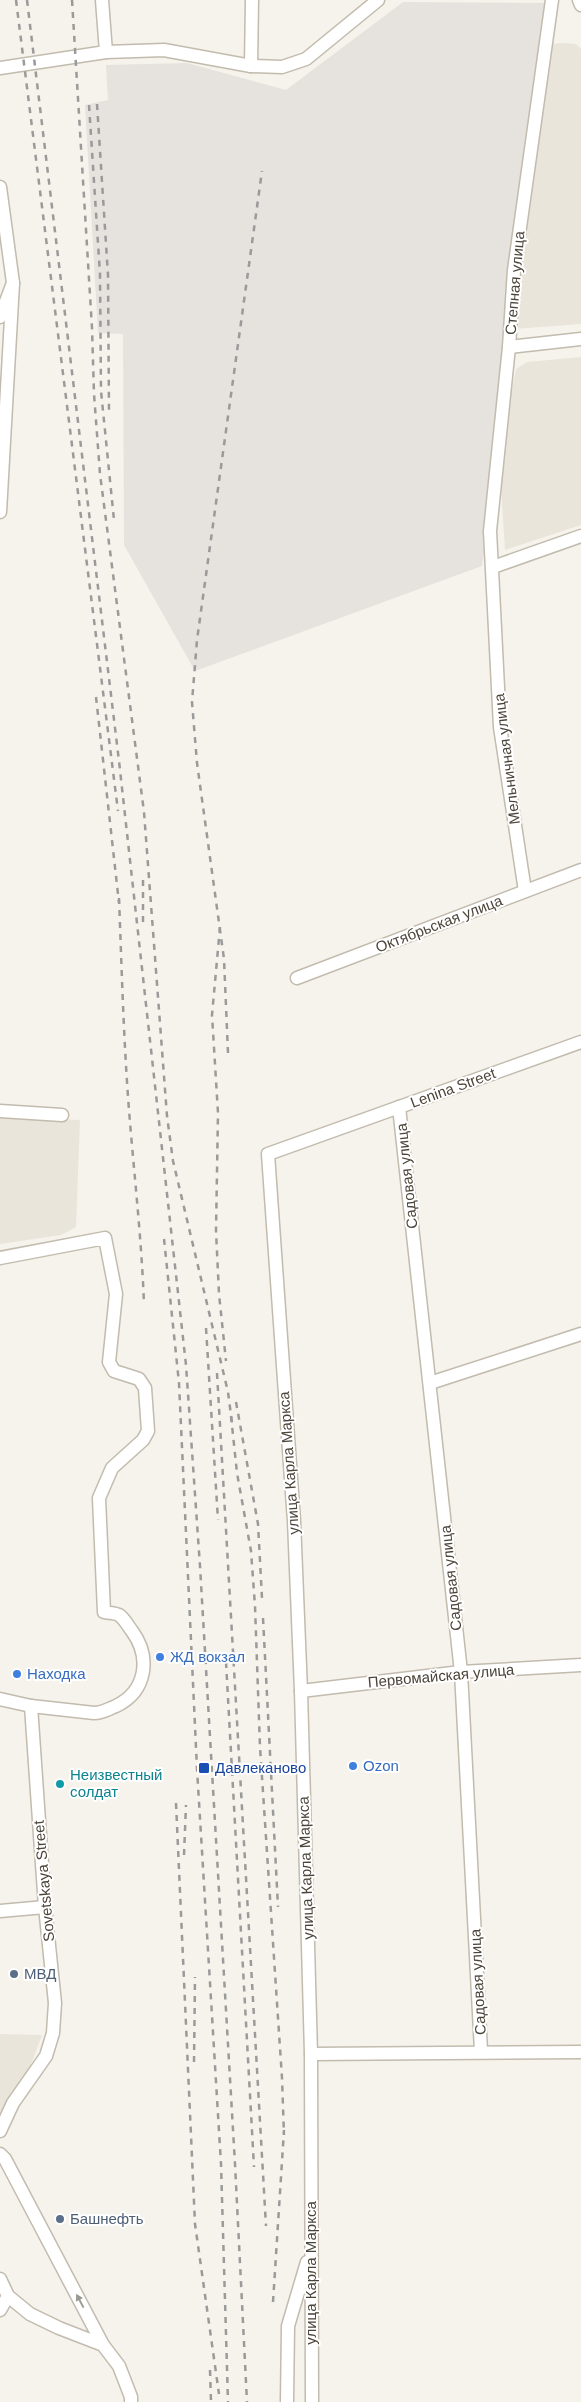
<svg xmlns="http://www.w3.org/2000/svg" width="581" height="2402" font-family="Arial,sans-serif">
	<style>
		.residential { fill: #eae5da }
		.industrial { fill: #e6e2dd }
		.lines { fill: none; stroke-linecap: round; stroke-linejoin: round }
		.minor-casing { stroke: #c2bbae; stroke-width: 15 }
		.minor { stroke: #fff; stroke-width: 12 }
		.rail { stroke: #9a9a9a; stroke-width: 2.5; stroke-dasharray: 6 6; stroke-linecap: butt }
		.oneway { fill: #9c9892 }
		.shop-dot { fill: #3f7fe0; stroke: #fff; stroke-width: 2 }
		.transit-dot { fill: #1a4fb4; stroke: #fff; stroke-width: 2 }
		.culture-dot { fill: #0f9aa8; stroke: #fff; stroke-width: 2 }
		.service-dot { fill: #5c6f8a; stroke: #fff; stroke-width: 2 }
		.labels { text-anchor: middle; stroke-width: 4; stroke-linejoin: round; paint-order: stroke }
		.street-label { font-size: 15px; fill: #4b4439; stroke: #fff }
		.shop-label { font-size: 15px; fill: #366cbe; stroke: #fff; text-anchor: start }
		.transit-label { font-size: 15px; fill: #164399; stroke: #fff; text-anchor: start }
		.culture-label { font-size: 15px; fill: #0d838f; stroke: #fff; text-anchor: start }
		.service-label { font-size: 15px; fill: #4e5e75; stroke: #fff; text-anchor: start }
	</style>
	<rect width="100%" height="100%" fill="#f6f3ec"/>
	<g class="residential">
		<path d="M563,43l13,1 5,5v275l-67,5 5,-61 33,-224z"/>
		<path d="M581,357v168l-76,25 -6,-94 17,-87 11,-7z"/>
		<path d="M0,1117l80,3 -4,107 -15,8 -61,9z"/>
		<path d="M0,2034l42,1 -12,32 -30,47z"/>
	</g>
	<path class="industrial" d="M403,2l145,1 -52,456 -14,107 -287,105 -71,-126 -1,-211 -25,-1 -13,-228 23,-5 -2,-35 81,-2 99,27z"/>
	<g class="lines">
		<g class="minor-casing">
			<g id="minor">
				<path d="M102,0l4,52"/>
				<path d="M579,0l2,5"/>
				<path d="M251,66l1,-66"/>
				<path d="M0,68l106,-16 58,-2 87,16 31,1 24,-8 72,-59"/>
				<path d="M0,187l13,96 -13,34"/>
				<path d="M509,347l72,-8"/>
				<path d="M0,512l13,-229"/>
				<path d="M493,567l88,-31"/>
				<path d="M525,891l-25,-164 -10,-196 19,-184 5,-77 38,-270"/>
				<path d="M297,978l284,-108"/>
				<path d="M399,1107l62,565 20,379"/>
				<path d="M0,1111l62,4"/>
				<path d="M0,1258l105,-20 11,56 -7,68 5,9 25,8 6,9 3,43 -5,9 -31,28 -13,30 5,114c4,1 12,1 15,3 5,3 9,11 13,16 19,26 15,60 -16,75 -8,3 -13,7 -22,7l-63,-7 -31,-7"/>
				<path d="M430,1383l151,-49"/>
				<path d="M301,1691l160,-19 120,-7"/>
				<path d="M0,1911l45,-4"/>
				<path d="M311,2054l270,-2"/>
				<path d="M0,2131l13,-28 33,-47 7,-23 2,-30 -10,-96 -14,-201"/>
				<path d="M0,2154l5,5 98,186"/>
				<path d="M0,2279l8,17 22,18 29,14 44,17 16,21 12,31v5"/>
				<path d="M0,2310l8,-14"/>
				<path d="M287,2402l1,-76 19,-64"/>
				<path d="M312,2402l-1,-348 -10,-363 -7,-170 -26,-367 313,-112"/>
			</g>
		</g>
		<use href="#minor" class="minor"/>
		<g class="rail">
			<path d="M16,0l102,811"/>
			<path d="M27,0l92,761 67,604 14,201 35,598 12,238"/>
			<path d="M72,0l20,328 2,66 6,80 44,338 23,304 6,45 55,231 4,31"/>
			<path d="M97,104l11,171 1,137"/>
			<path d="M89,105l11,169 1,117 13,129"/>
			<path d="M96,697l23,206"/>
			<path d="M119,898c3,79 5,158 12,236 5,58 11,114 13,171"/>
			<path d="M143,922v-42"/>
			<path d="M220,927l-8,88 6,98 -2,118 3,63 7,67"/>
			<path d="M228,1053l-4,-94 -27,-196 -5,-61 5,-62 65,-469"/>
			<path d="M164,1239l15,144 18,386 24,395 7,238"/>
			<path d="M206,1328l12,192"/>
			<path d="M217,1373l49,853"/>
			<path d="M236,1402l22,122 4,74"/>
			<path d="M231,1416l6,57 14,78 4,55 5,141 22,331 2,57"/>
			<path d="M263,1618l15,289"/>
			<path d="M226,1662l28,505"/>
			<path d="M176,1803l19,421 24,170"/>
			<path d="M184,1855l2,-50"/>
			<path d="M194,2062l1,-85"/>
			<path d="M273,2302l11,-172"/>
			<path d="M210,2370l1,32"/>
		</g>
	</g>
	<defs><path id="oneway-solid" d="M-6-.8H1V-3.2L6.5 0L1 3.2V.8H-6Z" transform="scale(1.25)"/></defs>
	<use class="oneway" href="#oneway-solid" transform="translate(80 2301) rotate(-118)"/>
	<g class="shop-dot">
		<circle cx="160" cy="1657" r="5"/>
		<circle cx="17" cy="1674" r="5"/>
		<circle cx="353" cy="1766" r="5"/>
	</g>
	<rect class="transit-dot" x="198" y="1762" width="12" height="12" rx="2.5"/>
	<circle class="culture-dot" cx="60" cy="1784" r="5"/>
	<g class="service-dot">
		<circle cx="14" cy="1974" r="5"/>
		<circle cx="60" cy="2219" r="5"/>
	</g>
	<g class="labels">
		<g class="street-label">
			<text transform="translate(515 283) rotate(-85)" y="5">Степная улица</text>
			<text transform="translate(507 759) rotate(-97)" y="5">Мельничная улица</text>
			<text transform="translate(439 924) rotate(-21)" y="5">Октябрьская улица</text>
			<text transform="translate(453 1088) rotate(-20)" y="5">Lenina Street</text>
			<text transform="translate(407 1176) rotate(-96)" y="5">Садовая улица</text>
			<text transform="translate(289 1463) rotate(-94)" y="5">улица Карла Маркса</text>
			<text transform="translate(451 1578) rotate(-96)" y="5">Садовая улица</text>
			<text transform="translate(441 1676) rotate(-5)" y="5">Первомайская улица</text>
			<text transform="translate(306 1868) rotate(-92)" y="5">улица Карла Маркса</text>
			<text transform="translate(44 1881) rotate(-95)" y="5">Sovetskaya Street</text>
			<text transform="translate(478 1982) rotate(-93)" y="5">Садовая улица</text>
			<text transform="translate(311 2273) rotate(-90)" y="5">улица Карла Маркса</text>
		</g>
		<g class="shop-label">
			<text x="170" y="1662">ЖД вокзал</text>
			<text x="27" y="1679">Находка</text>
			<text x="363" y="1771">Ozon</text>
		</g>
		<g class="transit-label">
			<text x="215" y="1773">Давлеканово</text>
		</g>
		<g class="culture-label">
			<text x="70" y="1780">Неизвестный<tspan x="70" dy="17">солдат</tspan></text>
		</g>
		<g class="service-label">
			<text x="24" y="1979">МВД</text>
			<text x="70" y="2224">Башнефть</text>
		</g>
	</g>
</svg>
